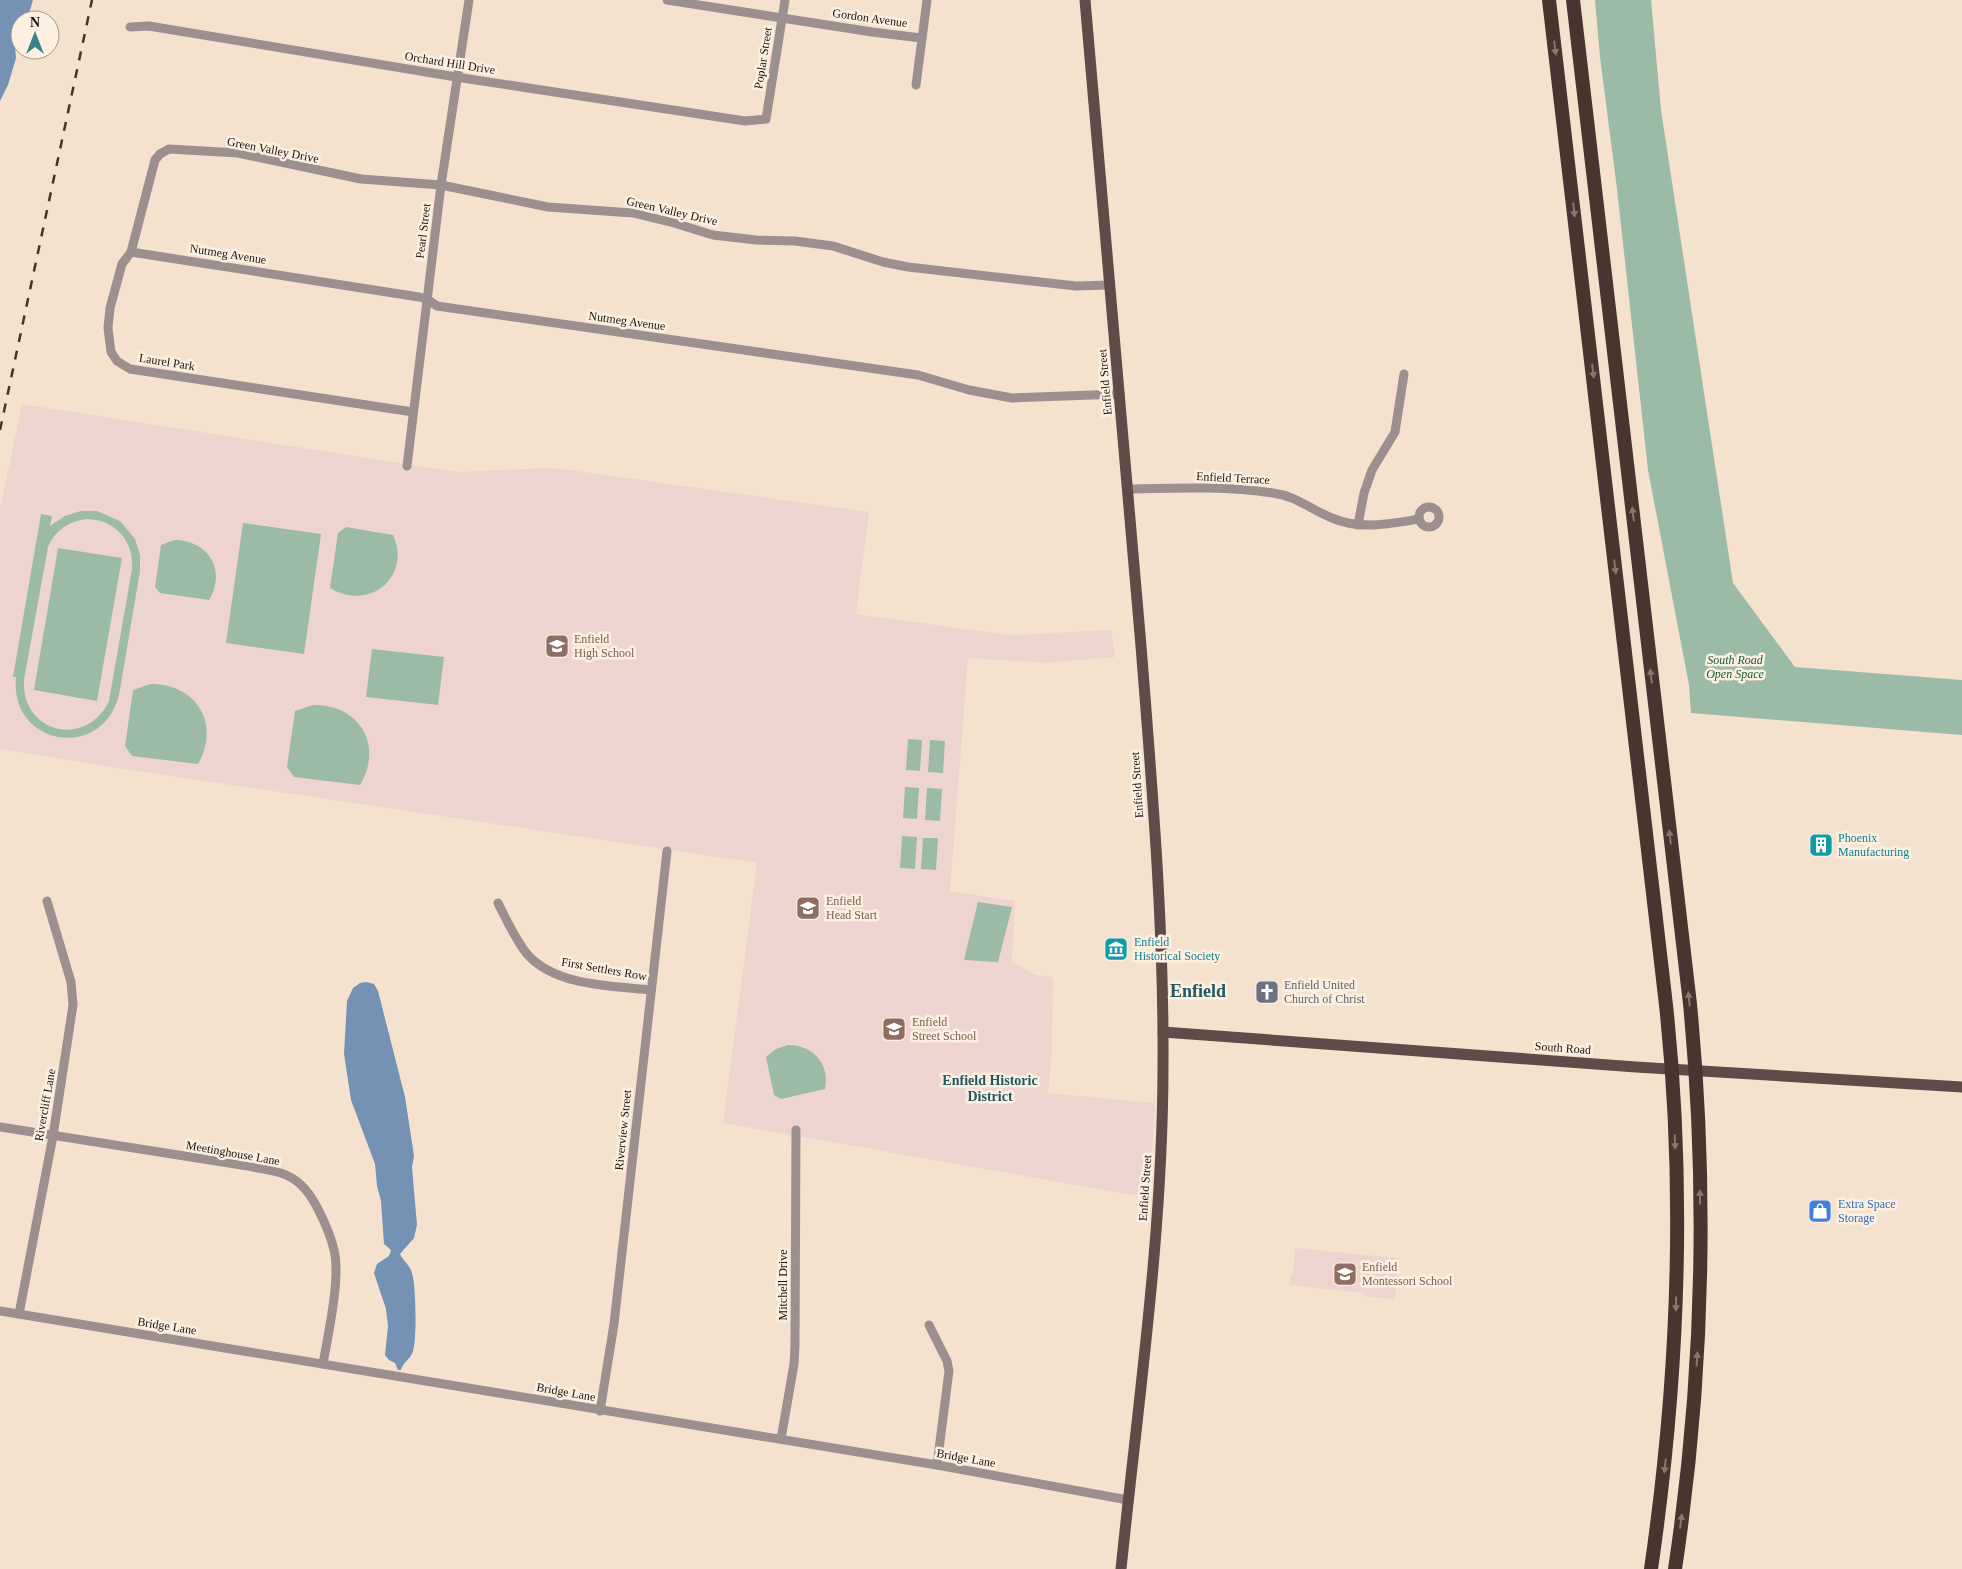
<svg xmlns="http://www.w3.org/2000/svg" width="1962" height="1569" font-family="Georgia,serif">
	<style>
		.education { fill: #eed4cf }
		.green { fill: #9bbba6; fill-rule: evenodd }
		.water { fill: #7592b5 }
		.lines { fill: none; stroke-linecap: round; stroke-linejoin: round }
		.minor { stroke: #9c908e; stroke-width: 9 }
		.major { stroke: #5f4c48; stroke-width: 11 }
		.highway { stroke: #4a3430; stroke-width: 14 }
		.rail { stroke: #3e362e; stroke-width: 2.5; stroke-dasharray: 9 9; stroke-linecap: butt }
		.oneway { fill: #89766e }
		.labels { text-anchor: middle; stroke-width: 5; stroke-linejoin: round; paint-order: stroke }
		.street-label { font-size: 12px; fill: #19130d; stroke: #fef0e0 }
		.education-label { font-size: 12px; fill: #785e54; stroke: #fef0e0; text-anchor: start }
		.park-label { font-size: 12px; font-style: italic; fill: #125b36; stroke: #fef0e0 }
		.culture-label { font-size: 12px; fill: #0d838f; stroke: #fef0e0; text-anchor: start }
		.worship-label { font-size: 12px; fill: #5b616d; stroke: #fef0e0; text-anchor: start }
		.shop-label { font-size: 12px; fill: #366cbe; stroke: #fef0e0; text-anchor: start }
		.neighbourhood-label { font-size: 14px; font-weight: bold; fill: #205962; stroke: #fef0e0 }
		.district-label { font-size: 18px; font-weight: bold; fill: #205962; stroke: #fef0e0 }
	</style>
	<rect width="100%" height="100%" fill="#f4e2cf"/>
	<g class="education">
		<path d="M22,404l436,68 86,-4 19,1 306,43 -13,102 153,21 102,-5 4,27 -68,6 -79,-5 -18,233 65,10 -3,61 24,13 17,2 -1,73 -4,43 107,10 -6,95 -426,-75 34,-260 -640,-95 -117,-19v-240z"/>
		<path d="M1295,1248l103,10 -3,42 -31,-4v-3l-75,-8 1,-8 3,-4z"/>
	</g>
	<g class="green">
		<path d="M1595,0h56l10,110 72,473 62,84 167,13v55l-271,-22 -2,-28 -41,-215 -31,-281 -17,-132z"/>
		<path d="M81,511h16l23,10 15,18 5,16v16l-21,124c-17,67 -110,51 -103,-18h-3l28,-163 11,2 -2,10 15,-10zM87,519c29,1 47,22 45,50l-23,132c-23,48 -88,32 -85,-21l24,-133c7,-17 21,-26 39,-28z"/>
		<path d="M243,523l78,11 -17,120 -78,-11z"/>
		<path d="M346,527l47,8c19,42 -24,77 -63,53l8,-55z"/>
		<path d="M174,540c34,0 53,30 35,60l-49,-7 -5,-6 6,-42z"/>
		<path d="M58,548l64,10 -25,143 -63,-11z"/>
		<path d="M372,649l72,8 -6,48 -72,-8z"/>
		<path d="M150,684c46,-1 71,40 48,80l-66,-8 -7,-10 8,-56z"/>
		<path d="M313,705c46,-1 71,40 47,80l-66,-8 -7,-10 8,-56z"/>
		<path d="M908,739l14,1 -2,31 -14,-1z"/>
		<path d="M930,740l15,1 -2,32 -15,-1z"/>
		<path d="M905,787l14,1 -2,31 -14,-1z"/>
		<path d="M927,788l15,1 -2,32 -15,-1z"/>
		<path d="M902,836l15,1 -2,32 -15,-1z"/>
		<path d="M923,838h15l-2,32 -15,-1z"/>
		<path d="M978,902l34,5 -14,55 -34,-2z"/>
		<path d="M788,1045c25,0 42,19 37,44l-44,10 -7,-4 -8,-38 10,-8z"/>
	</g>
	<g class="water">
		<path d="M0,0h33l-6,20h-7v16l-5,11 1,11 -8,27 -8,16z"/>
		<path d="M366,982l8,2 4,7 27,106 9,59 -2,11 5,58 -3,13 -14,16c3,7 10,11 12,19 4,12 5,66 1,78 -2,8 -10,11 -12,19h-3l-3,-7 -6,-3 -4,-5 3,-29 -2,-17 -12,-36 3,-9 12,-8 2,-6 -7,-6 -3,-43 -4,-15 -2,-22 -24,-64 -7,-46 3,-53 6,-13 7,-5z"/>
	</g>
	<g class="lines">
		<g class="minor">
			<path d="M667,0l205,32 49,6"/>
			<path d="M130,27l19,-1 307,51 289,44 21,-2 19,-119"/>
			<path d="M916,85l11,-85"/>
			<path d="M131,252l288,45 8,2 10,7 481,69 51,15 43,8 108,-4"/>
			<path d="M413,412l-283,-43 -13,-8 -6,-9 -3,-24 2,-20 12,-44 9,-12 24,-92 5,-6 9,-5 69,4 123,26 80,6 107,22 85,6 41,10 39,12 43,5 39,1 38,5 50,16 25,5 168,19 34,-1"/>
			<path d="M407,466l34,-281 28,-185"/>
			<path d="M1128,489c48,-1 97,-3 145,4 24,3 38,17 59,25 28,12 58,6 87,1"/>
			<circle cx="1429" cy="517" r="10"/>
			<path d="M1358,525l6,-32 8,-23 23,-38 9,-58"/>
			<path d="M498,903c9,18 17,36 29,51 28,32 84,32 124,36"/>
			<path d="M0,1127l248,39c12,3 27,4 38,9 16,7 25,20 33,36 6,12 12,26 15,39 7,28 -6,84 -11,114"/>
			<path d="M0,1311l937,154 191,35"/>
			<path d="M19,1314l34,-178 20,-131 -2,-23 -24,-81"/>
			<path d="M929,1325l18,36 2,10 -12,94"/>
			<path d="M600,1411l14,-87 53,-473"/>
			<path d="M781,1439l13,-75 1,-18 1,-216"/>
		</g>
		<g class="major">
			<path d="M1085,0c18,216 38,431 56,646 11,140 23,279 22,419 0,168 -25,337 -42,504"/>
			<path d="M1163,1032l473,35 326,20"/>
		</g>
		<g class="highway">
			<path d="M1549,0l117,1005c20,188 12,378 -15,564"/>
			<path d="M1573,0l117,1004c18,188 13,378 -15,565"/>
		</g>
		<path class="rail" d="M0,430l92,-430"/>
	</g>
	<defs><path id="oneway-solid" d="M-6-.8H1V-3.2L6.5 0L1 3.2V.8H-6Z" transform="scale(1.25)"/></defs>
	<g class="oneway">
		<use href="#oneway-solid" transform="translate(1555 48) rotate(83)"/>
		<use href="#oneway-solid" transform="translate(1574 210) rotate(83)"/>
		<use href="#oneway-solid" transform="translate(1593 371) rotate(83)"/>
		<use href="#oneway-solid" transform="translate(1633 514) rotate(-97)"/>
		<use href="#oneway-solid" transform="translate(1615 567) rotate(83)"/>
		<use href="#oneway-solid" transform="translate(1651 676) rotate(-97)"/>
		<use href="#oneway-solid" transform="translate(1670 837) rotate(-97)"/>
		<use href="#oneway-solid" transform="translate(1689 999) rotate(-96)"/>
		<use href="#oneway-solid" transform="translate(1675 1142) rotate(88)"/>
		<use href="#oneway-solid" transform="translate(1700 1197) rotate(-91)"/>
		<use href="#oneway-solid" transform="translate(1676 1304) rotate(91)"/>
		<use href="#oneway-solid" transform="translate(1697 1359) rotate(-87)"/>
		<use href="#oneway-solid" transform="translate(1665 1466) rotate(96)"/>
		<use href="#oneway-solid" transform="translate(1681 1521) rotate(-83)"/>
	</g>
	<defs>
		<g id="school-square" transform="scale(1.25)"><rect x="-9" y="-9" width="18" height="18" rx="4" fill="#8d6e63" stroke="#fef0e0"/><path d="M0-5L7-2L0 1L-7-2ZM-4 1L0 2.5L4 1V4Q0 6-4 4Z" fill="#fff"/></g>
		<g id="building-square" transform="scale(1.25)"><rect x="-9" y="-9" width="18" height="18" rx="4" fill="#0f9aa8" stroke="#fef0e0"/><path d="M-4-6H4V6H1V3H-1V6H-4ZM-2.5-4.3h1.7v1.8h-1.7ZM.8-4.3h1.7v1.8H.8ZM-2.5-1h1.7V.8h-1.7ZM.8-1h1.7V.8H.8Z" fill="#fff"/></g>
		<g id="museum-square" transform="scale(1.25)"><rect x="-9" y="-9" width="18" height="18" rx="4" fill="#0f9aa8" stroke="#fef0e0"/><path d="M0-6L6-3V-2H-6V-3ZM-5-1h2V3h-2ZM-1-1h2V3h-2ZM3-1h2V3H3ZM-6 4H6V6H-6Z" fill="#fff"/></g>
		<g id="church-square" transform="scale(1.25)"><rect x="-9" y="-9" width="18" height="18" rx="4" fill="#6b7280" stroke="#fef0e0"/><path d="M-1.2-6h2.4v3.5h3.3v2.4h-3.3V6h-2.4V-.1h-3.3v-2.4h3.3Z" fill="#fff"/></g>
		<g id="shop-square" transform="scale(1.25)"><rect x="-9" y="-9" width="18" height="18" rx="4" fill="#3f7fe0" stroke="#fef0e0"/><path d="M-5-2.5h2.3a2.7 3.5 0 0 1 5.4 0H5L5.5 6h-11ZM-1.5-2.5h3a1.5 2.3 0 0 0-3 0Z" fill="#fff"/></g>
	</defs>
	<g fill-rule="evenodd">
		<use href="#school-square" x="557" y="646"/>
		<use href="#building-square" x="1821" y="845"/>
		<use href="#school-square" x="808" y="908"/>
		<use href="#museum-square" x="1116" y="949"/>
		<use href="#church-square" x="1267" y="992"/>
		<use href="#school-square" x="894" y="1029"/>
		<use href="#shop-square" x="1820" y="1211"/>
		<use href="#school-square" x="1345" y="1274"/>
	</g>
	<g class="labels">
		<g class="street-label">
			<text transform="translate(870 18) rotate(8)" y="4">Gordon Avenue</text>
			<text transform="translate(763 58) rotate(-81)" y="4">Poplar Street</text>
			<text transform="translate(450 63) rotate(9)" y="4">Orchard Hill Drive</text>
			<text transform="translate(273 150) rotate(11)" y="4">Green Valley Drive</text>
			<text transform="translate(672 211) rotate(13)" y="4">Green Valley Drive</text>
			<text transform="translate(423 231) rotate(-83)" y="4">Pearl Street</text>
			<text transform="translate(228 254) rotate(9)" y="4">Nutmeg Avenue</text>
			<text transform="translate(627 321) rotate(8)" y="4">Nutmeg Avenue</text>
			<text transform="translate(167 362) rotate(9)" y="4">Laurel Park</text>
			<text transform="translate(1105 382) rotate(-95)" y="4">Enfield Street</text>
			<text transform="translate(1233 478) rotate(3)" y="4">Enfield Terrace</text>
			<text transform="translate(1137 785) rotate(-94)" y="4">Enfield Street</text>
			<text transform="translate(604 969) rotate(10)" y="4">First Settlers Row</text>
			<text transform="translate(1563 1048) rotate(4)" y="4">South Road</text>
			<text transform="translate(45 1105) rotate(-80)" y="4">Rivercliff Lane</text>
			<text transform="translate(623 1130) rotate(-84)" y="4">Riverview Street</text>
			<text transform="translate(233 1153) rotate(10)" y="4">Meetinghouse Lane</text>
			<text transform="translate(1145 1188) rotate(-86)" y="4">Enfield Street</text>
			<text transform="translate(783 1285) rotate(-90)" y="4">Mitchell Drive</text>
			<text transform="translate(167 1326) rotate(9)" y="4">Bridge Lane</text>
			<text transform="translate(566 1392) rotate(10)" y="4">Bridge Lane</text>
			<text transform="translate(966 1458) rotate(10)" y="4">Bridge Lane</text>
		</g>
		<g class="education-label">
			<text x="574" y="643">Enfield<tspan x="574" dy="14">High School</tspan></text>
			<text x="826" y="905">Enfield<tspan x="826" dy="14">Head Start</tspan></text>
			<text x="912" y="1026">Enfield<tspan x="912" dy="14">Street School</tspan></text>
			<text x="1362" y="1271">Enfield<tspan x="1362" dy="14">Montessori School</tspan></text>
		</g>
		<g class="park-label">
			<text x="1735" y="664">South Road<tspan x="1735" dy="14">Open Space</tspan></text>
		</g>
		<g class="culture-label">
			<text x="1838" y="842">Phoenix<tspan x="1838" dy="14">Manufacturing</tspan></text>
			<text x="1134" y="946">Enfield<tspan x="1134" dy="14">Historical Society</tspan></text>
		</g>
		<g class="worship-label">
			<text x="1284" y="989">Enfield United<tspan x="1284" dy="14">Church of Christ</tspan></text>
		</g>
		<g class="shop-label">
			<text x="1838" y="1208">Extra Space<tspan x="1838" dy="14">Storage</tspan></text>
		</g>
		<g class="neighbourhood-label">
			<text x="990" y="1085">Enfield Historic<tspan x="990" dy="16">District</tspan></text>
		</g>
		<g class="district-label">
			<text x="1198" y="997">Enfield</text>
		</g>
	</g>
	<g transform="translate(35 35)"><circle r="24" fill="#fef0e0" stroke="#a2988c"/>
	<path d="M0-4L9 19L0 12L-9 19Z" fill="#3c828d"/>
	<text y="-8" font-size="14" font-weight="bold" text-anchor="middle" fill="#19130d">N</text>
	</g>
</svg>
